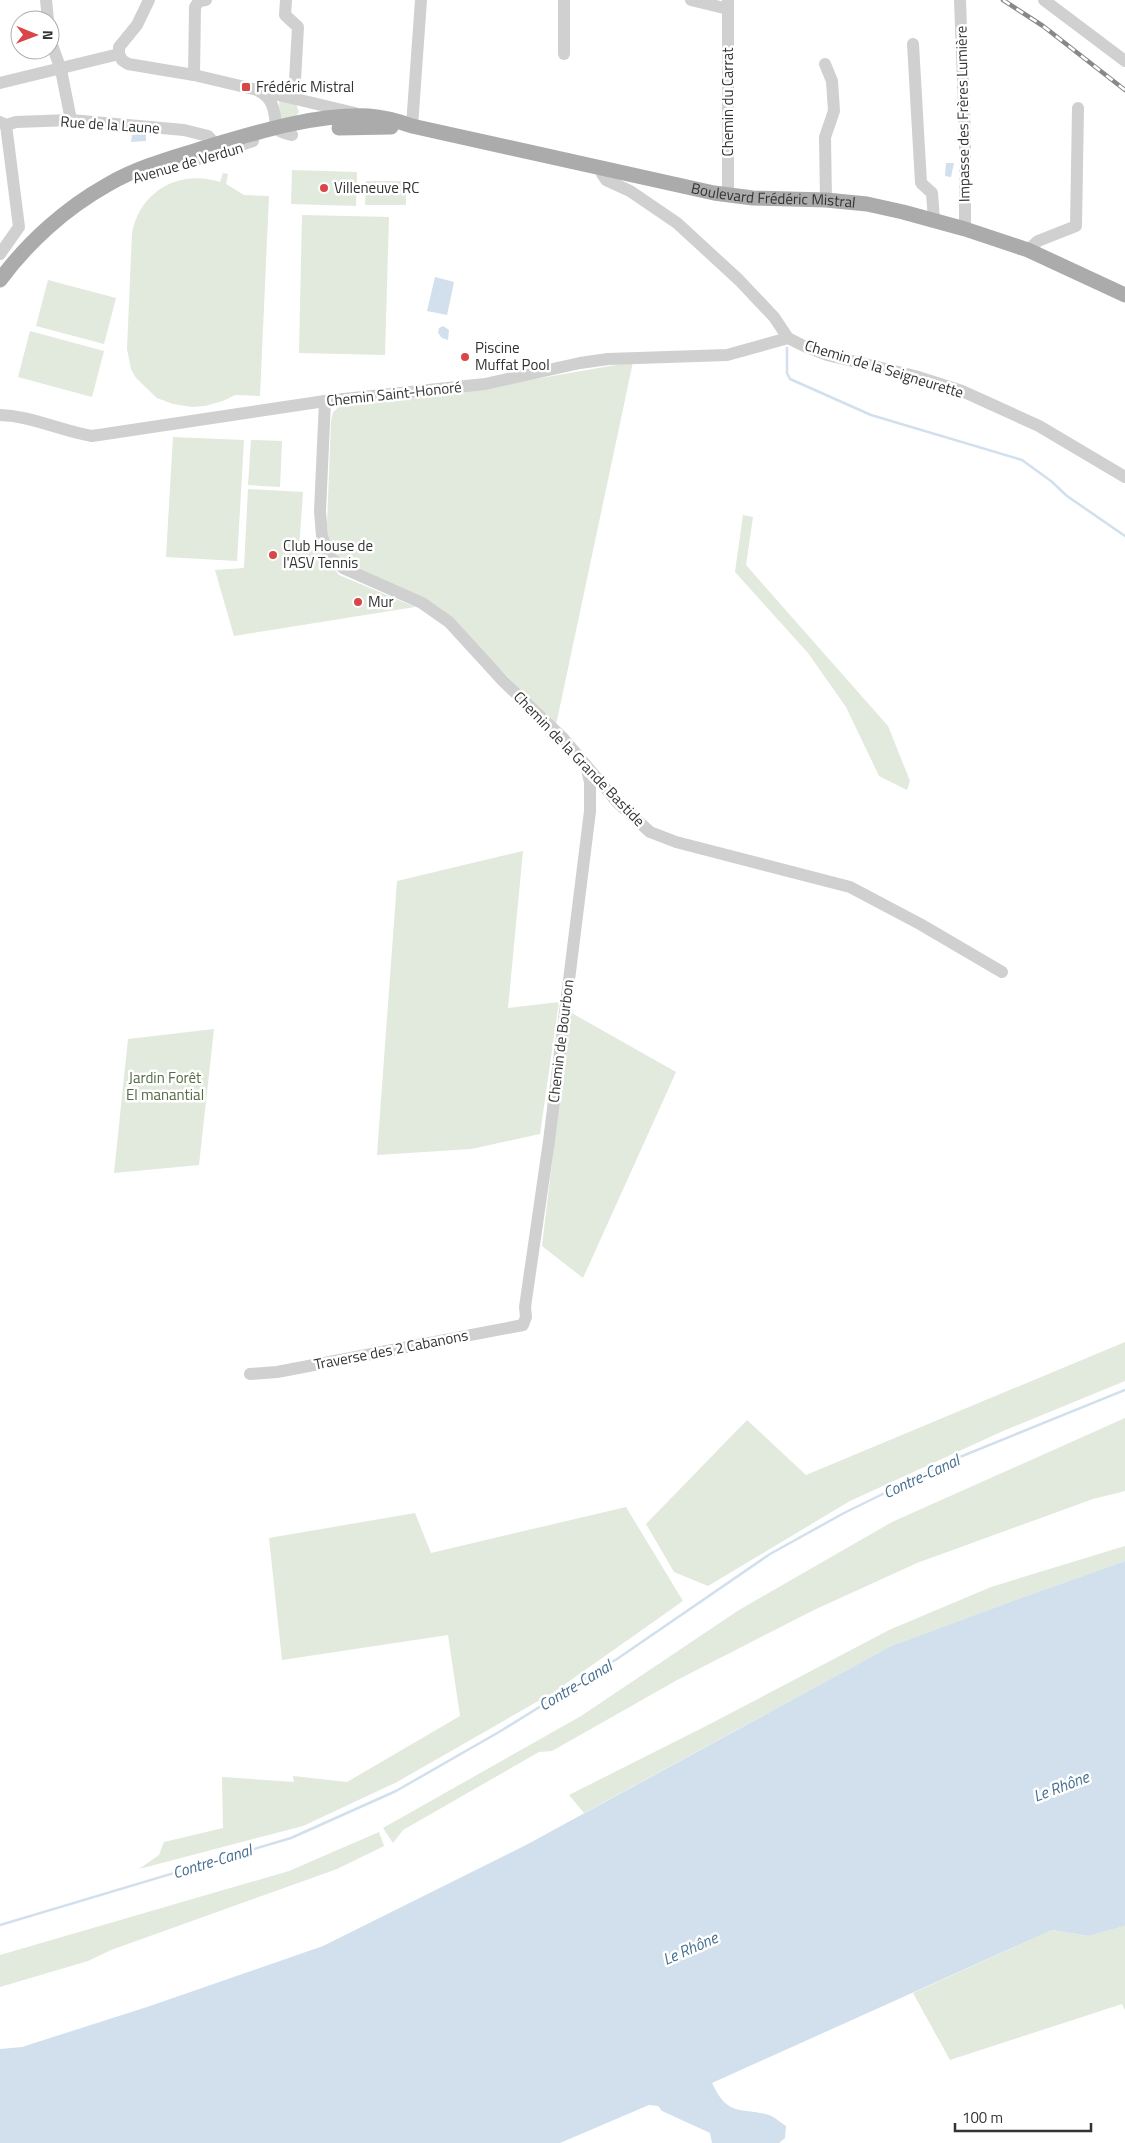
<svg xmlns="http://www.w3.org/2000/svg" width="1125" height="2143" font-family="'Titillium Web',sans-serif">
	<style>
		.green { fill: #e2e9dd }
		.water { fill: #d1e0ec }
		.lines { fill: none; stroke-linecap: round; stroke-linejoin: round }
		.stream { stroke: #d1e0ec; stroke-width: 2.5 }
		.minor { stroke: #d0d0d0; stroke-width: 12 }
		.major { stroke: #ababab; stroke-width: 15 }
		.rail-casing { stroke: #888; stroke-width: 4.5 }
		.rail { stroke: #fff; stroke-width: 2.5; stroke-dasharray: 8; stroke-linecap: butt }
		.poi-dot { fill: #d94648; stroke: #fff; stroke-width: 2 }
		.labels { text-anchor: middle; stroke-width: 5; stroke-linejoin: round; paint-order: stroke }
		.poi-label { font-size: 15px; fill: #333; stroke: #fff; text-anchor: start }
		.street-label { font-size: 15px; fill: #333; stroke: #fff }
		.park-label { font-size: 15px; fill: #546c43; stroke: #fff }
		.water-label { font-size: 16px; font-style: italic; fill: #466f90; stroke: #fff }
	</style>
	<rect width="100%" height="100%" fill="#fff"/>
	<g class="green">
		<path d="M279,100l17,4 3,8 -5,8 -14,-1z"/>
		<path d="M292,170l65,2 -1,34 -65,-2z"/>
		<path d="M223,173l5,1 -2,10 18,11 25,1 -9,200 -25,-1 -12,6 -18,5 -13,1 -19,-3 -16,-6 -21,-20 -5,-9 -4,-20 5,-116c8,-42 47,-64 88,-51z"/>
		<path d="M366,181h40v24h-41z"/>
		<path d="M302,215l87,2 -4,138 -86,-2z"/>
		<path d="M48,280l68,18 -12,46 -68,-18z"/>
		<path d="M30,331l74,20 -12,46 -74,-20z"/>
		<path d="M633,362l-77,363 -119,-119 -80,-33 -22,-20 -6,-11 -2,-17 4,-104 2,-9 6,-5 128,-16z"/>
		<path d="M173,437l71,3 -7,121 -71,-4z"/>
		<path d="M251,440l31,1 -2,46 -32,-2z"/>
		<path d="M248,489l55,3 -4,57 22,2 18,24 76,32 -181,29 -19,-66 29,-2z"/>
		<path d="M743,515l10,2 -7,48 142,161 22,55 -3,9 -28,-14 -33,-69 -38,-54 -73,-81z"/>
		<path d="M523,851l-15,157 51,-6 -19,132 -69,15 -94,6 20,-274z"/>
		<path d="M570,1012l106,60 -93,206 -41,-32z"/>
		<path d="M214,1029l-15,136 -85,8 14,-134z"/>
		<path d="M1125,1342v39l-122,50 -153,70 -142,85 -34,-14 -28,-48 101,-104 59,55z"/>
		<path d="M1125,1418v73l-32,8 -176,64 -103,47 -135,69 -127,72 -13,1 -136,78 -10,13 -10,-15 198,-112 158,-106 153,-88z"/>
		<path d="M626,1507l57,94 -129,91 -157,90 -94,44 -164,43 20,-14 5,-13 59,-14 -1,-51 72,5 -1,-6 54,6 113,-66 -12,-81 -166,25 -13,-122 146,-25 16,40z"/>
		<path d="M1125,1546v15l-107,38 -127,47 -307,167 -15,-18 141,-71 179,-94 102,-43z"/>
		<path d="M379,1832l5,14 -47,23 -226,81 -23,11 -88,26v-32l289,-84z"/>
		<path d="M1125,1926v84l-3,-6 -172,56 -37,-67 139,-63 36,6z"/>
	</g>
	<g class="water">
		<path d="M140,134h6v7l-15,1 1,-7z"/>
		<path d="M946,163h8l-3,14 -6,-1z"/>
		<path d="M435,277l19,5 -7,33 -20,-4z"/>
		<path d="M443,326l6,4 -1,10 -6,-2 -4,-5 1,-5z"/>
		<path d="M1125,1561v365l-37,10 -36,-6 -340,153c16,34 27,24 57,32 6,2 12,8 17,11l-1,12 -6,5h-67l-2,-10 -48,-22 -4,-5 -9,-1 -89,38h-560v-94l22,-2 128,-41 173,-60 203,-101 365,-199 127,-47z"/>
	</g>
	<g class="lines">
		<g class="stream">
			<path d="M787,348v25l3,6 81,36 151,45 29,21 16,15 58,40"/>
			<path d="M0,1925l291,-87 105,-47 103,-59 118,-73 153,-105 74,-41 106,-52 175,-71"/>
		</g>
		<g class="minor">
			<path d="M46,0l2,20"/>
			<path d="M286,0l-1,15 13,12 -4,71"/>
			<path d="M691,0l37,9"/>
			<path d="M960,0l5,138v91"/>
			<path d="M1044,0l81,61"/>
			<path d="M50,39l11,31 10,50"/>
			<path d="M913,44l8,139 11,10 2,27"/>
			<path d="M119,54l3,6 6,4 66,11 161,38"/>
			<path d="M119,54v-7l18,-22 12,-25"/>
			<path d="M564,54v-54"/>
			<path d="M825,64l7,17 2,30 -9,26 1,63"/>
			<path d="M194,75l1,-68 4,-6 7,-1"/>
			<path d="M0,83l119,-29"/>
			<path d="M259,91c22,12 12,34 21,40 3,2 9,3 12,4"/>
			<path d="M0,122l6,3 10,-3 55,-2 113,10 24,6 8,9"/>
			<path d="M412,126l9,-126"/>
			<path d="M192,161l61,-20"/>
			<path d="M602,170v4l4,6 24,11 47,32 62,57 35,37 14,21 16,8 23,9 88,21 47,15 77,35 86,51"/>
			<path d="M728,196v-196"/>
			<path d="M1028,250l10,-9 38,-15 2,-118"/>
			<path d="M0,254l19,-27 -13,-102"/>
			<path d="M325,401l-5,110 2,25 7,20 14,12 79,35 27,19 54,59 59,56 56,66 32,29 26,10 174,45 70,37 82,48"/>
			<path d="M0,415c32,1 61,16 92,21l233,-35 160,-17 95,-21 28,-4 119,-4 61,-17"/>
			<path d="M250,1374l27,-2 246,-47 3,-8 -1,-10 24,-166 41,-330v-29l-4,-16"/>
		</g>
		<g class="major">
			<path d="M339,128l52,-1"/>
			<path id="s1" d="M0,280c28,-38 66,-72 107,-95 34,-20 72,-29 110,-41 47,-14 101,-30 152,-28 15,1 29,5 43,10l302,67 39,5 73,2 41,4 36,8 62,17 63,21 97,45"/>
		</g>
		<g class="rail-casing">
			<path id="rail" d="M1003,0l40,26 82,64"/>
		</g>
		<use href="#rail" class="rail"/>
	</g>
	<g class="poi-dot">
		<rect x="241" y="82" width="10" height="10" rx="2.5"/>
		<circle cx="324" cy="188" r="5"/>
		<circle cx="465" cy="357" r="5"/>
		<circle cx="273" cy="555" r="5"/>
		<circle cx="358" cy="602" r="5"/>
	</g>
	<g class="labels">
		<g class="poi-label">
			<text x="256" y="92">Frédéric Mistral</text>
			<text x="334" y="193">Villeneuve RC</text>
			<text x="475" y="353">Piscine<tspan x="475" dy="17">Muffat Pool</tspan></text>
			<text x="283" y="551">Club House de<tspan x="283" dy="17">l'ASV Tennis</tspan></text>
			<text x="368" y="607">Mur</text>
		</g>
		<g class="street-label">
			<text transform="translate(728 102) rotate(-90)" y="5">Chemin du Carrat</text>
			<text transform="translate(963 114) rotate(-91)" y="5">Impasse des Frères Lumière</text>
			<text transform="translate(110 125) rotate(4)" y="5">Rue de la Laune</text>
			<text transform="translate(188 163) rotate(-16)" y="5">Avenue de Verdun</text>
			<text dy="5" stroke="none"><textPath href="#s1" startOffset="830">Boulevard Frédéric Mistral</textPath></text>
			<text transform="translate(884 369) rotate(17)" y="5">Chemin de la Seigneurette</text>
			<text transform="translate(394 394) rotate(-6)" y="5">Chemin Saint-Honoré</text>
			<text transform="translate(579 759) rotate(46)" y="5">Chemin de la Grande Bastide</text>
			<text transform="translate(561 1041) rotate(-83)" y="5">Chemin de Bourbon</text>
			<text transform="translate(391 1350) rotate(-11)" y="5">Traverse des 2 Cabanons</text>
		</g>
		<g class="park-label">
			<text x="165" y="1083">Jardin Forêt<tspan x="165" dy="17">El manantial</tspan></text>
		</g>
		<g class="water-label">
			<text transform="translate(921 1476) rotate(-25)" y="6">Contre-Canal</text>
			<text transform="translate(575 1685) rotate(-31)" y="6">Contre-Canal</text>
			<text transform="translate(1061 1786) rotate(-21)" y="6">Le Rhône</text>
			<text transform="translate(212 1861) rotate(-17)" y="6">Contre-Canal</text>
			<text transform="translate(690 1948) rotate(-24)" y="6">Le Rhône</text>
		</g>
	</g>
	<g transform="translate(35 35) rotate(91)"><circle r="24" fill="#ffffff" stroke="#adadad"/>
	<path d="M0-4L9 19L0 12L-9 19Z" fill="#d94648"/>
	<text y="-8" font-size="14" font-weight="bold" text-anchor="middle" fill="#333333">N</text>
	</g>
	<path d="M955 2123v8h136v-8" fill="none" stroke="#333333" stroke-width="2.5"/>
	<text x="962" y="2123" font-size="15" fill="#333333" stroke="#ffffff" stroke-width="4" paint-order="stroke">100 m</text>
</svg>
